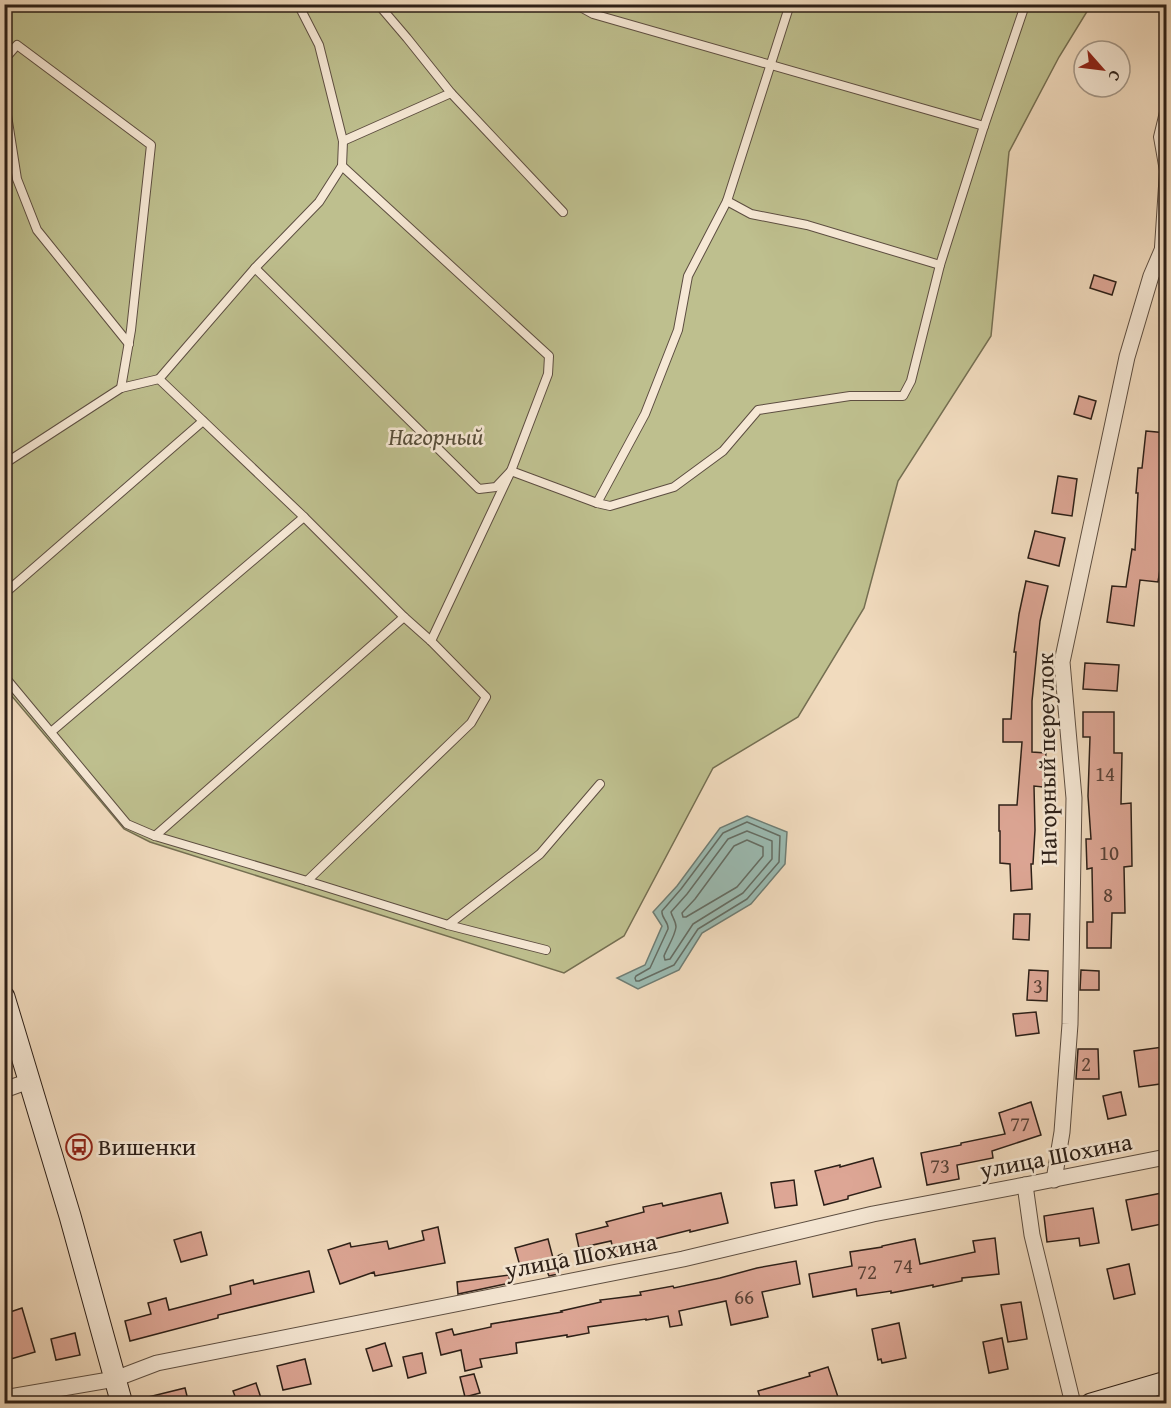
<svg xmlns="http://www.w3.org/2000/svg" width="1171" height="1408" font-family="'Gentium Book Plus',serif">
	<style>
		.green { fill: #bebf8e; stroke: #756f52; stroke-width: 1.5 }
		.water { fill: #9bbbb2; stroke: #6f7d74; stroke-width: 1.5 }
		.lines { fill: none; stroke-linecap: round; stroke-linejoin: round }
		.shore { stroke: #646d64; stroke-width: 1.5 }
		.building { fill: #dda695; stroke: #2c1f17; stroke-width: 1.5 }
		.service-casing { stroke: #5d4e41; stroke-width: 10 }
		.minor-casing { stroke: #5d4e41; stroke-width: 17 }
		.secondary-casing { stroke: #2c1f17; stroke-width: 23 }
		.service { stroke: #f6e8d5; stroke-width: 8 }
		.minor { stroke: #f6e8d5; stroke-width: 15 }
		.secondary { stroke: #f6e8d5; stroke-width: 21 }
		.labels { text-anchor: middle; stroke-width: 5; stroke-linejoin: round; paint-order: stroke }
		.number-label { font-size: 21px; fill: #584136 }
		.park-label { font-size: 24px; font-style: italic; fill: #584f3b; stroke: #f6e8d5 }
		.street-label { font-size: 24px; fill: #2c1f17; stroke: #f6e8d5 }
		.poi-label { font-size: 24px; fill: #2c1f17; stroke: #f6e8d5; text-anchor: start }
	</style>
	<rect width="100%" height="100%" fill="#f1dbbe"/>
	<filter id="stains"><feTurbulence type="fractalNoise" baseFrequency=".00333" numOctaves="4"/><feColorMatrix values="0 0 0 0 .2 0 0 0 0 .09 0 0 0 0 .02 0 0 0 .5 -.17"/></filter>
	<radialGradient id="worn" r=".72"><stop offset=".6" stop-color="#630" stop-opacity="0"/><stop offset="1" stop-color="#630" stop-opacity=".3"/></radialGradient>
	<path class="green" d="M4,5h1087l-32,52 -50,95 -18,184 -93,145 -34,127 -66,109 -85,51 -89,168 -60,37 -414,-131 -26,-13 -119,-141z"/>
	<path class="water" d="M747,816l40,16 -2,32 -34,40 -49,29 -23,37 -41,19 -21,-11 28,-13 17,-39 -9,-14 24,-26 43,-58z"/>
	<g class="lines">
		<g class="shore">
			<path d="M747,822l33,14 -1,26 -32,37 -49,30 -24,36 -35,16h-3l-1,-3 1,-2 14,-8 18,-39c1,-7 -7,-11 -6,-18l19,-22 42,-56z"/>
			<path d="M747,831l25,10v18l-29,34 -50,31 -23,35 -5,1 -1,-4c3,-8 11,-20 12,-29 0,-6 -4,-10 -5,-15l16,-18 41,-55z"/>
			<path d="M747,840l16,7v9l-26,31 -51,30h-3l-1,-4 13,-14 39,-53z"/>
		</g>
	</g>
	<g class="building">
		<path d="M1094,275l22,7 -4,13 -22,-7z"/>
		<path d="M1079,396l17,5 -5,18 -17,-5z"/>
		<path d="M1146,431l21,2 -5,77h5v34h-3l-6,38 -18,-2 -6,46 -27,-4 5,-36 14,1 6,-38 3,1 3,-57h-2l2,-25h4z"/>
		<path d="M1058,476l19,3 -5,37 -20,-3z"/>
		<path d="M1035,531l30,7 -6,28 -31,-8z"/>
		<path d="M1026,581l22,5 -8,35 -8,80v51l14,1 -3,34 -9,-1 1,44 -2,34h-2l1,25 -21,2 -1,-27 -10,-1v-32h-1v-26h18l5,-63h-19v-23h8l5,-67h-2l5,-38z"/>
		<path d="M1085,663l34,2 -2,26 -34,-2z"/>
		<path d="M1083,712h31v41h8l-1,51 10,-1 1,63 -8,1 1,46h-13l-1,35h-24v-26h6l-1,-54 -5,1 -1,-30h5l-3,-43 2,-59h-7z"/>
		<path d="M1014,914h16l-1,26 -16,-1z"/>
		<path d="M1029,970l19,1 -1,30 -20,-1z"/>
		<path d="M1081,970l18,1v19h-19z"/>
		<path d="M1036,1012l3,21 -23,3 -3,-22z"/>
		<path d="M1163,1047l4,21v15l-28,4 -5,-36z"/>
		<path d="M1078,1049h20l1,30h-23z"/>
		<path d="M1121,1092l5,23 -18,4 -5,-23z"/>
		<path d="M1031,1102l10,33 -49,16 1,7 -36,7 2,14 -32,6 -6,-32 40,-8v-2l44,-9 -6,-21z"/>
		<path d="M873,1158l8,29 -33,9v3l-24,6 -9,-34 25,-6v2z"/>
		<path d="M794,1180l3,25 -22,3 -4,-25z"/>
		<path d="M1167,1192v31l-35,7 -6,-30z"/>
		<path d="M721,1193l7,30 -38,9v-2l-56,14 2,6 -21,6 -4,-15 -32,7 -3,-14 32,-8 -2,-4 38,-10 -1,-5 19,-4 1,3z"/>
		<path d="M1093,1208l6,35 -19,3 -1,-8 -32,4 -3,-26z"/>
		<path d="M438,1227l7,36 -70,13 -1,-4 -34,12 -12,-34 22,-7 1,4 36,-6 2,8 35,-9 -2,-9z"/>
		<path d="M201,1232l6,23 -26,7 -7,-22z"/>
		<path d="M995,1238l4,36 -37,4v3l-29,6v-2l-42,8v-2l-34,5 -1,-7 -43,8 -4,-23 43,-8 -2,-14 32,-5v-1l33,-7 5,25 55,-12 -2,-11z"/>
		<path d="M548,1239l5,19 9,-4 5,10 -10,5 1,5 -9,2 -7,-17 -22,7 -5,-18z"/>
		<path d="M796,1261l4,23 -38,8 6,25 -37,8 -5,-24 -47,10 3,14 -12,2 -2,-11 -22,4v-1l-58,8 1,6 -22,4v-2l-51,8 1,10 -37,6 2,8 -17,4 -4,-21 -20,5 -5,-22 16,-4 2,6 37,-8v-3l71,-12 -1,-1 40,-9 -1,-2 41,-5 -1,-3 33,-6 1,2 46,-10 37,-10z"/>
		<path d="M1129,1264l6,30 -21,5 -7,-30z"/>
		<path d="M309,1271l5,21 -96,23v3l-88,23 -5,-20 26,-7 -3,-11 18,-5 3,12 62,-16 -1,-8 23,-6 1,4z"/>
		<path d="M509,1275l1,8 -52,11 -1,-12z"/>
		<path d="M1021,1302l6,37 -19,3 -7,-37z"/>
		<path d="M22,1308l13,44 -31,9v-47z"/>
		<path d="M899,1323l7,35 -24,5 -1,-4 -3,1 -6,-31z"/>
		<path d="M75,1333l5,22 -24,5 -5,-21z"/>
		<path d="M1002,1338l6,31 -19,4 -6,-31z"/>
		<path d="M385,1343l7,23 -19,5 -7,-22z"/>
		<path d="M422,1353l4,20 -18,5 -5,-21z"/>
		<path d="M305,1359l6,25 -28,6 -6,-24z"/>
		<path d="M828,1367l10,30 -19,7h-57l-4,-13 52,-15 -1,-3z"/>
		<path d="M474,1374l6,19 -15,4 -5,-20z"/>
		<path d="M256,1383l7,21h-25l-5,-13z"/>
		<path d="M185,1388l4,16h-48l-1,-5z"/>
	</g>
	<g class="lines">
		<g class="service-casing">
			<g id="service">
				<path d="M298,4l21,41 24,96 -1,25 -23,36 -64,66 -96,111 145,138 100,100 27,24 55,56 -15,26 -164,158"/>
				<path d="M378,4l29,34 44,55"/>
				<path d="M575,4l18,10 391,112"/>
				<path d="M4,60l13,-15 134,100 -20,185 -10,58"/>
				<path d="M4,96l13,83 20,51 92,114"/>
				<path d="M343,141l108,-48 112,119"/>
				<path d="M342,166l207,190 -1,18 -37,97 -80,170"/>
				<path d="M727,201l24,13 56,11 133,40"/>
				<path d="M1159,247l5,-76 -6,-34 8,-33"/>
				<path d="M255,268l224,221 17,-2 15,-16 86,32 13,3 64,-19 49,-36 35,-41 92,-14h53l8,-15 29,-116 43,-136 40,-118 -2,-7"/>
				<path d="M4,464l117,-76 38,-9"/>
				<path d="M597,503l48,-89 33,-84 10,-54 39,-75 63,-197"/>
				<path d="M4,594l199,-173"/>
				<path d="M4,676l123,148 28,12 152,45 141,44 98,25"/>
				<path d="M51,732l253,-215"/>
				<path d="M155,836l249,-219"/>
				<path d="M448,925l92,-71 60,-70"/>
			</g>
		</g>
		<g class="minor-casing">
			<g id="minor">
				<path d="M4,1090l25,-9"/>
				<path d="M1054,1180l8,-48 8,-108 4,-226 -12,-136 65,-305 24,-81 15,-35"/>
				<path d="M1025,1185l7,50 41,169"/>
				<path d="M4,1398l111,-19 42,-16 526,-104 190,-45 152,-29 141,-28"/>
			</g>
		</g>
		<g class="secondary-casing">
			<g id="secondary">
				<path d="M4,997l66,219 52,188"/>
				<path d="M1091,1404l75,-22"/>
			</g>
		</g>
		<use href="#service" class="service"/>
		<use href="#minor" class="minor"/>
		<use href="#secondary" class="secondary"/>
	</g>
	<defs>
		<g id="bus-ring" transform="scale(1.35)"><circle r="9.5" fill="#f6e8d5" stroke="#8f2418" stroke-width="1.5"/><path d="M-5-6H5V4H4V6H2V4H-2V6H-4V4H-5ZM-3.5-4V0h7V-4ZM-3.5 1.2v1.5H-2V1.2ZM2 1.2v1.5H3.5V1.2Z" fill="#8f2418"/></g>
	</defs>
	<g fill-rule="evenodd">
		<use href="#bus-ring" x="79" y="1147"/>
	</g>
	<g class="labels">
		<g class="number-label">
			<text x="1105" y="781">14</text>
			<text x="1109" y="860">10</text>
			<text x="1108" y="902">8</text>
			<text x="1038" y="993">3</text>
			<text x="1086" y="1071">2</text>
			<text x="1020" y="1131">77</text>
			<text x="940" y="1173">73</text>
			<text x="903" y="1273">74</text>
			<text x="867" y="1279">72</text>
			<text x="744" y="1304">66</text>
		</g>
		<g class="park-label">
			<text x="436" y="445">Нагорный</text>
		</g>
		<g class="street-label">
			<text transform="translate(1047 759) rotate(-91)" y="8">Нагорный переулок</text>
			<text transform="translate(1056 1156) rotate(-11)" y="8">улица Шохина</text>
			<text transform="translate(581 1256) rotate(-11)" y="8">улица Шохина</text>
		</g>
		<g class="poi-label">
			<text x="98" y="1155">Вишенки</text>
		</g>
	</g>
	<rect width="1171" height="1408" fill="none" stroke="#f1dbbe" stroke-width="24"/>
	<rect x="6" y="6" width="1159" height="1396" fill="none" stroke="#2c1f17" stroke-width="3"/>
	<rect x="12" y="12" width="1147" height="1384" fill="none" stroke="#2c1f17" stroke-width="1.5"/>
	<g transform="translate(1102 69) rotate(118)"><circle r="28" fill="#f6e8d5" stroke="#a59889" stroke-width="1.5"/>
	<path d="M0-4.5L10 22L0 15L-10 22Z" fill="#8f2418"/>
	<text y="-9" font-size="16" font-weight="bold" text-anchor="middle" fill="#2c1f17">С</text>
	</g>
	<rect width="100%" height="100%" filter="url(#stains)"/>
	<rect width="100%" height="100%" fill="url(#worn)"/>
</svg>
